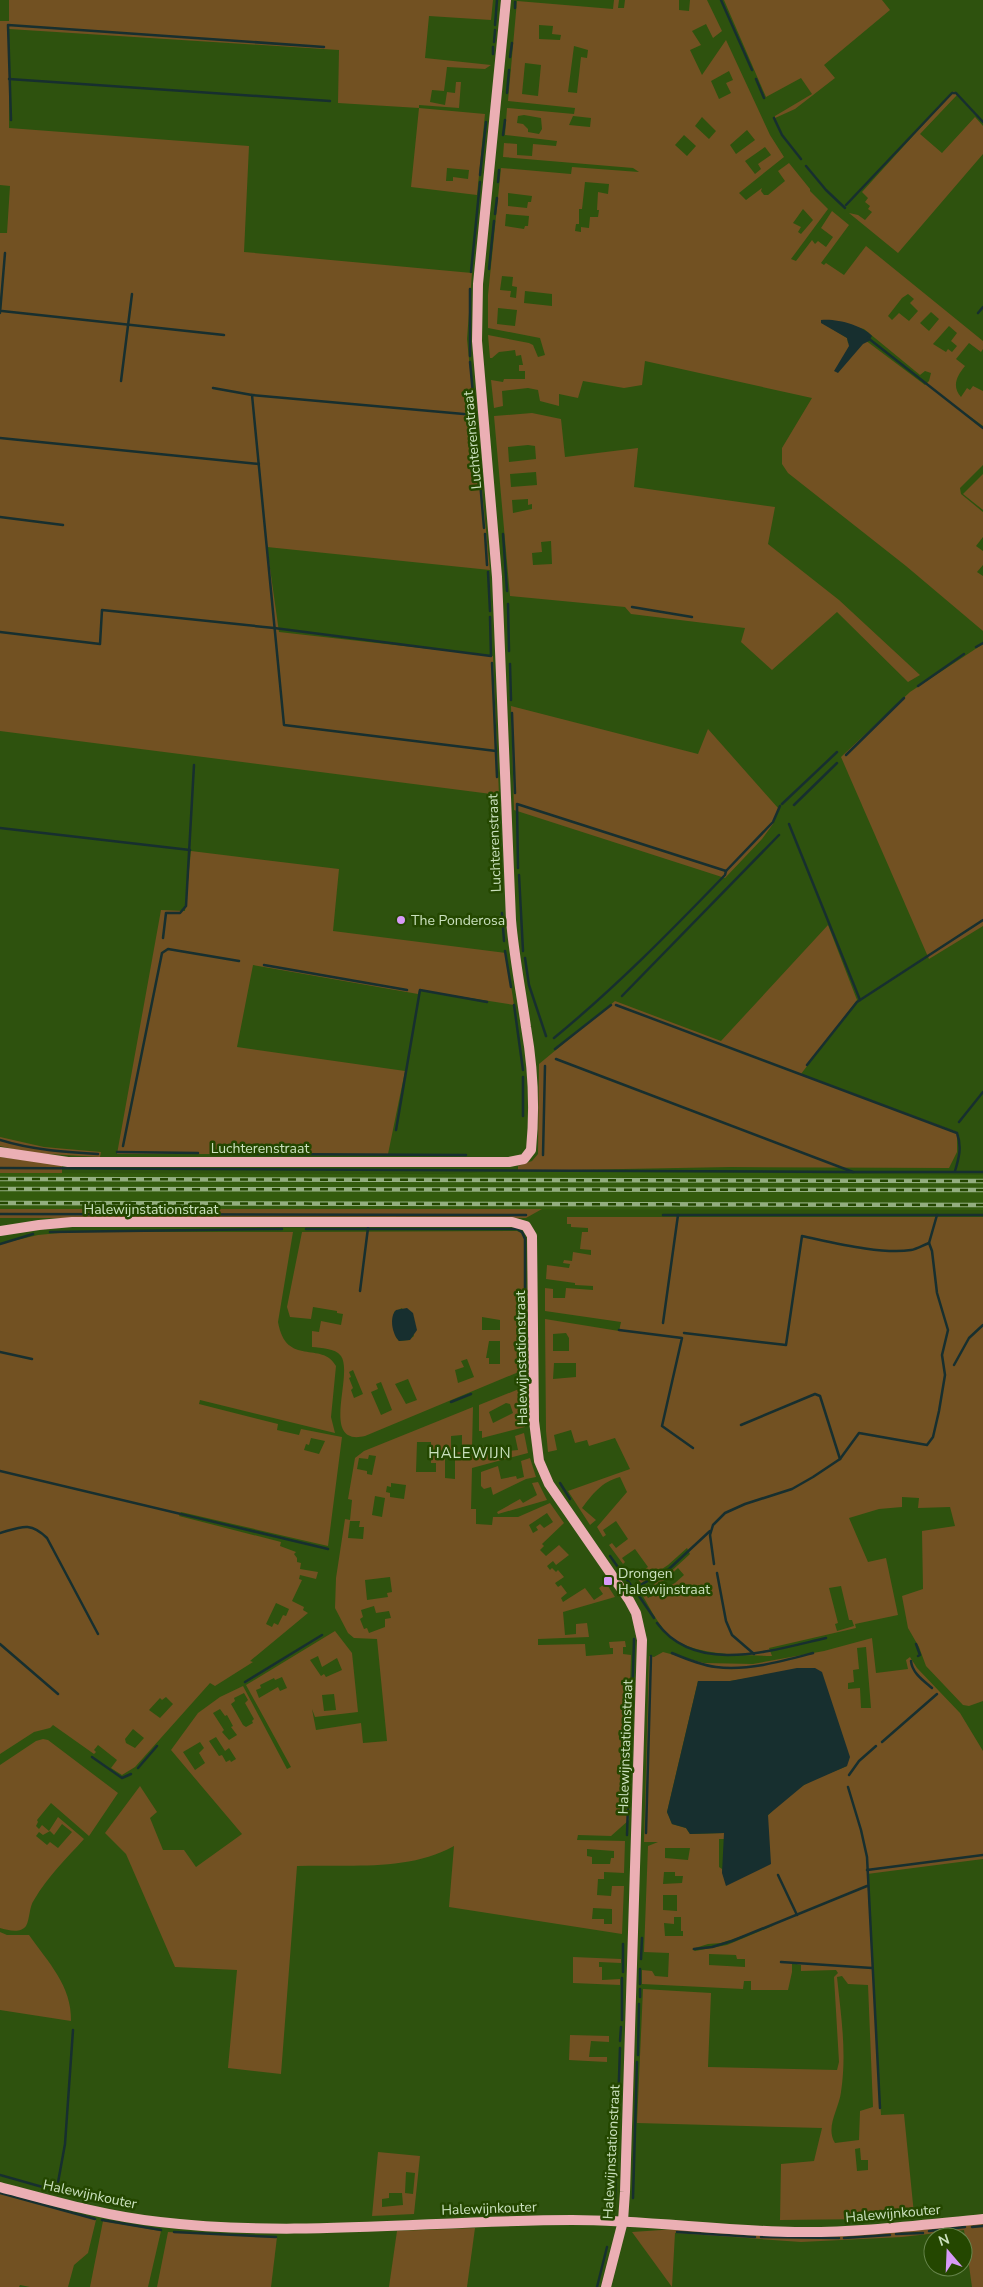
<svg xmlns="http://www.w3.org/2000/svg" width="983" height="2287" font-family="'Nunito Sans',sans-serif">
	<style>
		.built { fill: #335b0d }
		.green { fill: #725122; fill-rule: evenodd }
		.water { fill: #172f2f }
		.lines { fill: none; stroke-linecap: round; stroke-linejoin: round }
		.stream { stroke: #172f2f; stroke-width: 2.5 }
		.secondary { stroke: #ebafb4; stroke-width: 10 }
		.rail-casing { stroke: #93ae7f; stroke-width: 4.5 }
		.rail { stroke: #244700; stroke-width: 2.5; stroke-dasharray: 8; stroke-linecap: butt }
		.poi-dot { fill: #d89af8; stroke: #244700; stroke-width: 2 }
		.labels { text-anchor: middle; stroke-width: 5; stroke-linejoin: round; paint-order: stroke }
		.street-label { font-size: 14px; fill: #cbe1be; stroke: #244700 }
		.poi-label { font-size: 14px; fill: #cbe1be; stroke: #244700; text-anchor: start }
		.neighbourhood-label { font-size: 15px; letter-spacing: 1px; fill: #cbe1be; stroke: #244700 }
	</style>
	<rect width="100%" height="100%" fill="#2e520e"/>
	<path class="built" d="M518,1171l465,4v35l-983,-1v-36l446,1z"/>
	<g class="green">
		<path d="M9,0h484l-2,20 -62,-4 -4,42 66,7 -6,4 -38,-2 -3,24 -12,-1 -2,12 15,3 2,-13 8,1 1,-11h5l-2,26 -40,-3v3l66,6 -8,81 -66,-8 8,-79 -81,-5 1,-53 -330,-21v99l240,18 -5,106 228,21 -5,66 23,231 -223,-23 12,85 214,24 6,139 -499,-64v-498h7l3,-47 -10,-1v-164h9zM447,168l22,2 -1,9 -15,-2v4h-7z"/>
		<path d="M614,0h5l-1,8h6l1,-8h54v10l10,1 1,-11h17l15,31 -9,7 -7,-14 -14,7 9,14 -11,5 12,25 24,-35 44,95 14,22 -45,36 7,7 16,-12 -1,3 3,4h4l17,-14 -7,-10 11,-8 21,26v2l18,18 -37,50 5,2 16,-21 3,4 3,-3 8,6 7,-10 -12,-9 11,-17 17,14 -28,38 3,2 2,-2 18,12 22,-29 117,95v8l-2,3 -12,-9 -13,16 9,7c-9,11 -13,21 -4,31l6,-9 3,2 3,-4 10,5v35l-18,-13 -1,1 19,15v36l-23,23 1,6 22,18v25l-7,9 7,5v14l-6,7 6,4v55l-77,-65 -118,-93 -6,-9v-16l30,-50 -167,-37 -3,24 -18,3 -41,-7 -5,17 -19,-4v12l-19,-5 -2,-11 -10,-2 -26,3 1,15 -9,2 -3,-28 12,2 1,-3h21v-8h-6v-6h4l-2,-10 -5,1 -1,-6 -16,2 -7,6h-2l-2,-23 41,8 4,2 5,12 7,-2 -5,-17 -52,-10v-33l13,-127 70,6 1,-7 67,5 -6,-4 -130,-11 1,-14 13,1v11l15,1 1,-12 23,2 1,-5 -52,-6 2,-27 67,6 1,-6 -67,-7 9,-100 96,8zM539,25l14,1 -1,8 9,1 -1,5 -21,-1zM574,46l14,4 -1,8 -6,-1 -4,36 -9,-1zM525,63l16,2 -3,31 -16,-2zM729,71l4,9 -7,3 5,10 -12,6 -8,-18zM524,115l17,3 1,11 -3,5 -11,-2v-3l-5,-5 -6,-1 1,-7zM573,116l18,2 -1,9 -21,-2zM702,117l14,14 -7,8 -14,-13zM747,130l8,10 -19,14 -6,-9zM684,135l12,11 -9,10 -12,-11zM765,147l6,8 -13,9 3,5 -6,5 -10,-13zM585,182l24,2 -1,10 -10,-2 -1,18h2l-1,7h-8l-1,11 -8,-1v5l-6,-1 1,-7h3v-15h3zM508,193l24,3 -1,6h-3l-1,6 -19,-2zM803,209l10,11 -12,14 -3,-2 3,-5 -8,-4zM506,214l23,2 -1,10h-3l-1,3 -19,-3zM502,276l11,1 -1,9 5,1 -1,11 -6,-1 1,-6 -11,-1zM525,291l27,3v12l-28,-3zM908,294l6,5 -4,4 8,8 -9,10 -10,-8 -7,7 -4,-4 14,-18zM498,308l19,2 -2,16 -18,-2zM931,312l8,7 -10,12 -9,-8zM825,320l39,9 56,46 5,-4 6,2 -2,8 -4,4 -60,-45 -17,3 -1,-5 -26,-16zM949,326l8,7 -6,8 6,5 -5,6 -4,-3 -2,3 -13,-8z"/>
		<path d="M724,0h158l8,10 -66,55 11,13 -40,31 -20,9v-2l37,-22 -11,-16 -35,19z"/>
		<path d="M954,91l3,4 -37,39 22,19 33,-36 8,9v28l-85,99 -49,-40 9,2 7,5 7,-8 -4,-3 2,-3 -5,-4 3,-4 -6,-6z"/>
		<path d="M532,413l29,6 4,38 73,-9 -4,39 141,20 -7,37 71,56 81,75 -12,7 -71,-70 -65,58 -31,-28 4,-14 -114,-14 -6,-7 -115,-11 -16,-180zM528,445l7,1 1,13 -27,3 -1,-15zM536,472l1,13 -26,2 -1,-13zM528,499v6l4,-1v5l-19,4 -1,-13zM551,541l1,23 -19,1 -1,-12 10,-1 -1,-10z"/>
		<path d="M983,474v36l-20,-16z"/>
		<path d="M983,644v282l-54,33 -88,-202 69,-65z"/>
		<path d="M511,706l187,48 10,-25 70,79 -5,16 -11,15 -37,39 -211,-68z"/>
		<path d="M191,851l148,18 -6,62 173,22 8,52 -95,-15 -1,4 -165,-29 -16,82 168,24 -17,83h-271l44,-244 24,1z"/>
		<path d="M828,925l29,75 -56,74 156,58v20l-8,16 -219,-1 -212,4v-5l14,-5 6,-7 1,-90 76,-63 106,40z"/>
		<path d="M0,1137l44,10 57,5 -1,5 -69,-4 -31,-7z"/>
		<path d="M0,1157l62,8v8h-62z"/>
		<path d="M0,1209h542l-16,9h-526z"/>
		<path d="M567,1217h416v484l-14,5 -6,-1 -37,-39 -7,-19 -11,-19 -6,-32 21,-7 -1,-58 33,-5 -5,-19 -32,1 1,-10 -17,-1v10l-23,2 -30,9 19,44 18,-4 12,57 -43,9 1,4 -87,20 3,8c-29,-1 -85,0 -105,-23 -11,-12 -18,-27 -26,-40l24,-16 25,-23 -3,-6 -19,17 -27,18 -6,-7 13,-9 -13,-18 -13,9 3,4 -2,2 -14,-19 3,-2 4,5 12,-9 -12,-18 -13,9 3,5 -3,2 -6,-10 30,-35 -7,-15c-19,5 -27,17 -38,31l14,12 -6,5 -22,-34 62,-22 -15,-31 -26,8 -2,-6 -12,3 -4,-13 -17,5 3,15 -9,2 -2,-21 -1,-112 74,12 2,-9 -76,-11v-23l8,1v9h12l1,-10 27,2v-4l-18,-1v-2l-29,-4 1,-14 22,3 1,-4 -7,-1 1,-3 8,1 1,-9 18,3v-5l-11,-1 2,-17h6v-4l-17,-1v-3h-4zM566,1333l3,5v13h-16v-17zM554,1363h22v14l-23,2zM678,1568l6,7 -9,8 -27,15 -4,-7 22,-12zM841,1586l8,34h3l2,6 -17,5 -2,-7 3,-1 -9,-35z"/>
		<path d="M517,1231l6,3 2,6 2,79 -3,48 -3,4 -156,65c-46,11 -11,-61 -24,-80 -6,-8 -20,-8 -29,-9v-16l7,1 2,-11 20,4 2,-11 -6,-1v-2l-24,-4 -2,12 -21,-2 -3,-10 15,-75zM402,1308l12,28 -5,4 -10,1 -3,-4 -2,-25zM482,1317l18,3v10h-18zM489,1341h11v23h-11v-6h-3zM467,1359l7,18 -16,6 -3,-13 9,-3 -3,-6zM353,1370l10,24 -9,4 -3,-8 2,-2 -4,-10 2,-1 -2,-5zM408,1379l9,21 -11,4 -11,-20zM381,1382l11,28 -11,5 -10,-23 7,-3 -2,-5z"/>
		<path d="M70,1232h223l-15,90c8,46 44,18 58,44l-5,51 4,16 -135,-33 -1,4 79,20 -1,6 22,5 2,-6 41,8 -14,109 -147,-34 -2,4 102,26 -1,4 16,6 -2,2 3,4v4l4,1 -1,6 18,3 -2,7 -16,-4 -1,4 3,1 -10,21 12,6 -1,3 5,3 -58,48 3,1 -38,24 -5,-3 -75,84 -13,8 -11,-7 6,-8 -19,-15 -4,5 2,2 -2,2 -41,-29 -3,3 -16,4 -34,22v-510l38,-9zM311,1438l14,3 -6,13 -15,-4 2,-6 3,1zM276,1603l13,6 -3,7 -3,-1 -5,10 -4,-2 -2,4 -6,-3zM166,1697l7,7 -13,14 -11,-8 11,-12 2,2zM133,1729l11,9 -9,10 -9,-5 -1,-4z"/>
		<path d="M519,1389l6,3v35l-43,11v-7h-3v-26zM506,1403l4,1 3,9 -20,10 -4,-11z"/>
		<path d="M473,1407l-1,42 22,-4 2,7 22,-2 -3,-14 9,-3 4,20 -56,15 -1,41h5v15l16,1 1,-8h25l32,-14 14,20 -22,21 2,2 -4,4 6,6 13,-11 10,10 -13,10 -3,-4 -6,5 3,4 2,-2 4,4 2,-2 6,7 -9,6 3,4 3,-2 6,8 -6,5 2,4 22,-14 9,12 9,-6 -4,-6 7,-5 9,14 -52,15 2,23 11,-1v-10l11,-1 2,14 -51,2v6l47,-1 1,12 27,-2v-6h-3l-1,-6 16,-1 1,6h-3v7l8,1 -1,34h2l-3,131 -18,16 -33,-1 -1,5 48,1 -1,32 -20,-1v7h-6l-1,16 14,1 1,-10h12l-2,48 -173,-27 5,-61c-47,26 -104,18 -157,20l-16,208 -53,-6 9,-98 -62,-3 -49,-113 -21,-21 35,-47 17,26 -7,6 13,32h21l12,17 46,-33 -71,-84 27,-37 22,-16 23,-11 44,83 4,-2 -45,-82 89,-54 17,22 6,59 -43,5 -3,-8 4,21 45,-7 2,20 24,-2 -10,-102 -23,-1 -6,-5 -13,-25 1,-30 9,-59 5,1 2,-20 -4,-1 7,-41 9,-7zM462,1435v17h-6v-4h-5v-12zM417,1442h14v21h5v9h-20zM369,1455l7,1 -4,19 -5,-1v-3l-10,-2 2,-11 9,1zM445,1455h10v24l-10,-1zM391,1483l15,2 -2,14 -14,-2v-4l-4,-1 1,-6 4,1zM375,1496l10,2 -3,19 -10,-2zM547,1513l6,9 -9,6 -4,-4 -4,3 2,3 -5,3 -4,-8zM350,1521h10l-1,6h5l-1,12 -15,-1zM390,1577l2,15 -5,1 1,4 -21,3 -2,-20zM374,1606l2,7 13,-2 2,7 -6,1v8l-16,6 -2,-5 -3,1 -4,-10 3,-2 -2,-7zM318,1656l4,11 15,-9 5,12 -16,7 -2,-3 -3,2 -11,-16zM282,1677l5,11 -7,3 -2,-4 -19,11 -3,-8 5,-2 -1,-3 14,-7 1,2zM244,1693l4,7 -3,3 9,16 -2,2 1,2 -7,4 -3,-2 -12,-21 4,-3 -1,-3zM334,1694l2,16 -12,1 -2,-16zM220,1709l5,7 2,-1 6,11 -2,1 6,8 -8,5 -7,-8 2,-2 -11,-17zM216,1737l9,14 4,-3 7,11 -5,3 -1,-2 -4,2 -4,-7 -3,1 -10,-15zM200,1742l4,6 -5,5 6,10 -10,7 -12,-18zM587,1849l27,2v7h-3l-1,6h-18v-7l-5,-1zM593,1908l19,1v15h-8v-5h-12z"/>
		<path d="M530,1458l6,19 -10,2 -33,16 -2,-8 -7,2 -3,-3v-14l17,-6 3,13 15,-3 1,3 7,-2 -3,-16z"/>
		<path d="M538,1482l9,18 -49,14 -1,-2 23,-13 3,4 14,-8 -5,-12z"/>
		<path d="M872,1638l4,35 32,-4 -2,-9 4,-3 7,11 43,45 23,38v108l-116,15 14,241 23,-1 10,100 -44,5 -90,1 1,-56 33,-3 8,-33 -185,-5 6,-134 68,4 -3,74 129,3 2,-8 -5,-85 4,-4 -2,-3 -35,1v-6l-9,-2v9l-4,18h-37v-9h-7l-1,8 -101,-5v-14l10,1 3,5 13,1 1,-24 -25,-1 4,-106 10,-4h-14l5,-186 5,1 9,-5 41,11 49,1 71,-13zM866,1647l5,61h-10l-1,-20 -12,1v-6l6,-1 -1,-12 6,-1 -2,-21zM762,1676l85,90c-14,6 -30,11 -43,19 -34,20 -58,58 -82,88v-4l-3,-2v-28h5v-6l-34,1 -4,-6 -14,-4 -5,-12 31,-131h32zM665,1848h25l-2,12 -23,-2zM664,1872h11v4h8l-1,7 -19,1zM663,1895h14v16l-14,-1zM674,1917h7v14h2v5h-18l-1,-13 10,1zM775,1925l-48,20 -32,6 -3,-2 16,-5 13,-1zM709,1954l27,1 1,4h8v8l-36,-2zM842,1976l6,8 20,1 5,122 -13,4 -1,29 -24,3c-10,-16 4,-34 6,-51 6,-40 0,-76 -4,-115zM860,2148l1,12h7v10l-11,1 -2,-22z"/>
		<path d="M43,1739l5,1 70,53 -29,43 -38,-33 -14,17 1,2 -2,4 3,3 3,-4 7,6 9,-14 26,22c-18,20 -36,37 -50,61 -5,7 -4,19 -8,26 -6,8 -18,4 -26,2v-163l36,-24zM62,1824l10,8 -14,16 -8,-6 -3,3 -11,-9 3,-4 4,3 7,-4 4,4z"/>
		<path d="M0,1932l7,3h22c19,27 43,51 42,86l-71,-11z"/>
		<path d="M573,1957l48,2v4l-22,-1v5h3v13l18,-1v6l-47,-2z"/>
		<path d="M570,2035l39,1v6l-18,-1 -2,16h18v5l-38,-2z"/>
		<path d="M378,2152l42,4 -6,58 -42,2zM406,2172l9,1 -2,21 -8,-1zM389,2193h13l1,12 -21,2v-8l7,-1z"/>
		<path d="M0,2193l96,27 -8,33 -14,12 -6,22h-38l-10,-2 -1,2h-19z"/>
		<path d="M103,2221l58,10 -13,56h-58z"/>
		<path d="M983,2223v64h-11l-8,-57 -62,7 -101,5 -126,-9 -3,54 -40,-55 44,-3 112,6z"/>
		<path d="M475,2228l-8,59h-78l8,-56z"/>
		<path d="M168,2232l109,5 -6,50h-114z"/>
	</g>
	<g class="water">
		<path d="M821,320c14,-2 42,5 51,16l-3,5 -6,3 -25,29 -4,-2 15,-25 -2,-8 -26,-15z"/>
		<path d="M407,1308l6,5 4,17 -7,10 -11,1c-7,-7 -10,-24 -3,-31z"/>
		<path d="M797,1668h18l7,4 28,85 -3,9 -43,19 -36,30 3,49 -45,22 -4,-13 2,-40 -34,1 -4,-6 -14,-4 -5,-12 31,-131h32z"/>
	</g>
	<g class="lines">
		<g class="stream">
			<path d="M721,0l31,70"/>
			<path d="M515,8v-6"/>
			<path d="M495,25l2,-25"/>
			<path d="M494,42l1,-12"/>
			<path d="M493,54v-7"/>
			<path d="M510,57l2,-14"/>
			<path d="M9,79l321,22"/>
			<path d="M756,79l8,19"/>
			<path d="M507,93l2,-23"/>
			<path d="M774,118l8,17 19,24"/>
			<path d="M11,120l-3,-95 316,22"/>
			<path d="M503,135l2,-15"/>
			<path d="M806,166l20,24 19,18"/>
			<path d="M480,175l6,-53"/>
			<path d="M498,182l1,-12"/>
			<path d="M846,205l106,-112h4l27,29"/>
			<path d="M495,214l2,-16"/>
			<path d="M489,269l5,-48"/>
			<path d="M471,272l9,-90"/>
			<path d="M2,311l222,24"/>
			<path d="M0,313l5,-60"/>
			<path d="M978,313l5,-6"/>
			<path d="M868,338l115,90"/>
			<path d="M470,356v-67"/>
			<path d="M470,362l5,53 -223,-20 32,330 212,26"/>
			<path d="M121,381l11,-87"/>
			<path d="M213,388l39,7"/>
			<path d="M475,422l9,106"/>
			<path d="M0,438l259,26"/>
			<path d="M0,517l63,8"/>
			<path d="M485,534l2,31"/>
			<path d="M503,534l4,57"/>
			<path d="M488,572l2,39"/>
			<path d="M508,604l1,47"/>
			<path d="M632,607l60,10"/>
			<path d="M0,632l100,12 2,-34 172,18 217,28 -1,-39"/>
			<path d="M976,647l7,-4"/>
			<path d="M492,663l5,114"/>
			<path d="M510,664l1,36"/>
			<path d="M918,686l46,-32"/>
			<path d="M512,713l3,80"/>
			<path d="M846,755l58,-57"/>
			<path d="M497,799l4,84"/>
			<path d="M782,804l55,-52"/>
			<path d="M794,805l43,-42"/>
			<path d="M789,824l71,176"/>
			<path d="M0,828l190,22"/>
			<path d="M518,868l-1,-64 209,67 47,-49 7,-16"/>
			<path d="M519,875l4,76"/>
			<path d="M502,913l2,28"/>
			<path d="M163,938l3,-25h14l6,-7 8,-141"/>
			<path d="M505,951l6,36"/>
			<path d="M525,958l4,27 17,51"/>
			<path d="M264,965l143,25"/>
			<path d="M622,996l157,-161"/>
			<path d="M514,1005l9,65"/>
			<path d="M616,1005l341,128c5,14 2,25 -2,38"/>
			<path d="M554,1038c62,-51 115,-105 171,-163l1,-4"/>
			<path d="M555,1049l56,-44"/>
			<path d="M556,1059l297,113h130"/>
			<path d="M807,1065l50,-63 126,-82"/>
			<path d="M523,1116v-39"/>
			<path d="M959,1122l24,-30"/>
			<path d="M396,1130l24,-140 67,12"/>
			<path d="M0,1140c32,10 65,12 98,14"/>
			<path d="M123,1146l39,-193 6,-4 71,12"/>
			<path d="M117,1152l81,1"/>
			<path d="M233,1154l233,1"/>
			<path d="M543,1155l2,-89"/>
			<path d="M0,1168l853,4"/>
			<path d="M0,1214l526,1"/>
			<path d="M663,1215h320"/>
			<path d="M306,1229h211l5,3 3,7v67"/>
			<path d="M50,1232l232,-3"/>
			<path d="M0,1244l33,-10"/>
			<path d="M360,1291l8,-63"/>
			<path d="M525,1313v7"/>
			<path d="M663,1323l15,-108"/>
			<path d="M619,1330l63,8 -20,88 31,22"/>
			<path d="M684,1333l102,12 16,-109c29,6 80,19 109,14 6,-1 12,-5 18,-7"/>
			<path d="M0,1352l32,7"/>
			<path d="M954,1365l15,-27 14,-13"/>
			<path d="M451,1402l20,-8"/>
			<path d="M741,1425l74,-31 5,2 20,63"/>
			<path d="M0,1471l328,78"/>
			<path d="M560,1483l10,16"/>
			<path d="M0,1533c21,-6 30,-12 47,5l51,96"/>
			<path d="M610,1556l23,32"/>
			<path d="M714,1564l-4,-29 3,-10 12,-12 20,-9 47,-15 21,-12 27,-18 19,-26 68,12 6,-8 6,-26 6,-36 -3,-20 6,-25 -11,-37 -5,-42 -3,-8 8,-28"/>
			<path d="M717,1573l9,48 6,14 22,19"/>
			<path d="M654,1618l-19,-28 2,-3 32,-18 41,-38"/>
			<path d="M657,1623c39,53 116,27 169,15"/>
			<path d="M0,1644l58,50"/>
			<path d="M916,1644l4,11 -2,1"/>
			<path d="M672,1653c14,6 29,12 44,14 32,4 67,-6 97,-14"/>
			<path d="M911,1661c1,12 13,20 21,27"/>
			<path d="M245,1682l77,-47"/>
			<path d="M631,1736l3,-97"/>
			<path d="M882,1742l55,-48"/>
			<path d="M92,1757l30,21 9,-4"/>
			<path d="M138,1768l19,-22"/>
			<path d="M849,1775l10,-14 17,-15"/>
			<path d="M848,1787l13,43 6,27 13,251"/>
			<path d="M646,1833l5,-177"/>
			<path d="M627,1835l3,-91"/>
			<path d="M867,1870l116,-15"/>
			<path d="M778,1875l19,40"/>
			<path d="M694,1949l18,-2 20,-6 135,-55"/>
			<path d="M641,1959l1,-21"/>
			<path d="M781,1962l91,6"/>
			<path d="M623,1972v-28"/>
			<path d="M640,1984v-15"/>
			<path d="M640,1997v-8"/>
			<path d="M622,2020v-42"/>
			<path d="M620,2041l1,-14"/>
			<path d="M638,2055l1,-51"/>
			<path d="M0,2175l46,13h11l8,-44 8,-114"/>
			<path d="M0,2193l95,26"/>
			<path d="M633,2198l4,-136"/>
			<path d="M615,2199l5,-151"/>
			<path d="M102,2220l59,10"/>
			<path d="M972,2227l11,-1"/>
			<path d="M929,2231l36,-4"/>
			<path d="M174,2232l102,5"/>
			<path d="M677,2232l78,5"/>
			<path d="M896,2234l27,-1"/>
			<path d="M761,2237l78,1"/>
			<path d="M844,2238l46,-3"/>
			<path d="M597,2287l10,-40"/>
		</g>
		<g class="secondary">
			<path d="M0,1152l68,10h441l15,-3 7,-9c4,-41 2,-83 -5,-123 -5,-36 -12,-71 -15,-107l-14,-343 -20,-236 1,-57 28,-284"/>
			<path d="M0,1231l39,-6 33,-3h440l14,4 6,10 2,185 5,40 10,23 80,116 7,13 6,27 -17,552 -2,29 -17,66"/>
			<path d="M0,2187c53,14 105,29 160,35 136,16 275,-2 412,-2 74,0 148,11 223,12 63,1 125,-7 188,-13"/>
		</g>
		<g class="rail-casing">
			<g id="rail">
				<path d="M0,1179l983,2"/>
				<path d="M0,1189l983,1"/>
				<path d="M0,1203l983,2"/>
			</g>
		</g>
		<use href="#rail" class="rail"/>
	</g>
	<g class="poi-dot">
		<circle cx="401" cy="920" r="5"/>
		<rect x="603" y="1576" width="10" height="10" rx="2.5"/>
	</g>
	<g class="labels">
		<g class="street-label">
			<text transform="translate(472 440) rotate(-95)" y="5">Luchterenstraat</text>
			<text transform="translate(494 843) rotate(-92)" y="5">Luchterenstraat</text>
			<text x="260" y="1153">Luchterenstraat</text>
			<text x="151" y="1214">Halewijnstationstraat</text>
			<text transform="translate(521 1358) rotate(-91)" y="5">Halewijnstationstraat</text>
			<text transform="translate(625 1747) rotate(-88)" y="5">Halewijnstationstraat</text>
			<text transform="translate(611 2152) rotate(-87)" y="5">Halewijnstationstraat</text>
			<text transform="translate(90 2194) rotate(12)" y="5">Halewijnkouter</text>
			<text transform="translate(489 2208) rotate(-2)" y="5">Halewijnkouter</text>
			<text transform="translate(893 2213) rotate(-5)" y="5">Halewijnkouter</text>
		</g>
		<g class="poi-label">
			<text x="411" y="925">The Ponderosa</text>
			<text x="618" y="1578">Drongen<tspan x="618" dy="16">Halewijnstraat</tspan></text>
		</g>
		<g class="neighbourhood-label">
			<text x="470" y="1458">HALEWIJN</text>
		</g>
	</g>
	<g transform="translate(948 2252) rotate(341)"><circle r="24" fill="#244700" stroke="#67854c"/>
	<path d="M0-4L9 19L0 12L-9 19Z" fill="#d89af8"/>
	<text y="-8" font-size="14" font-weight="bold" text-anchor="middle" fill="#cbe1be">N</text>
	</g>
</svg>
